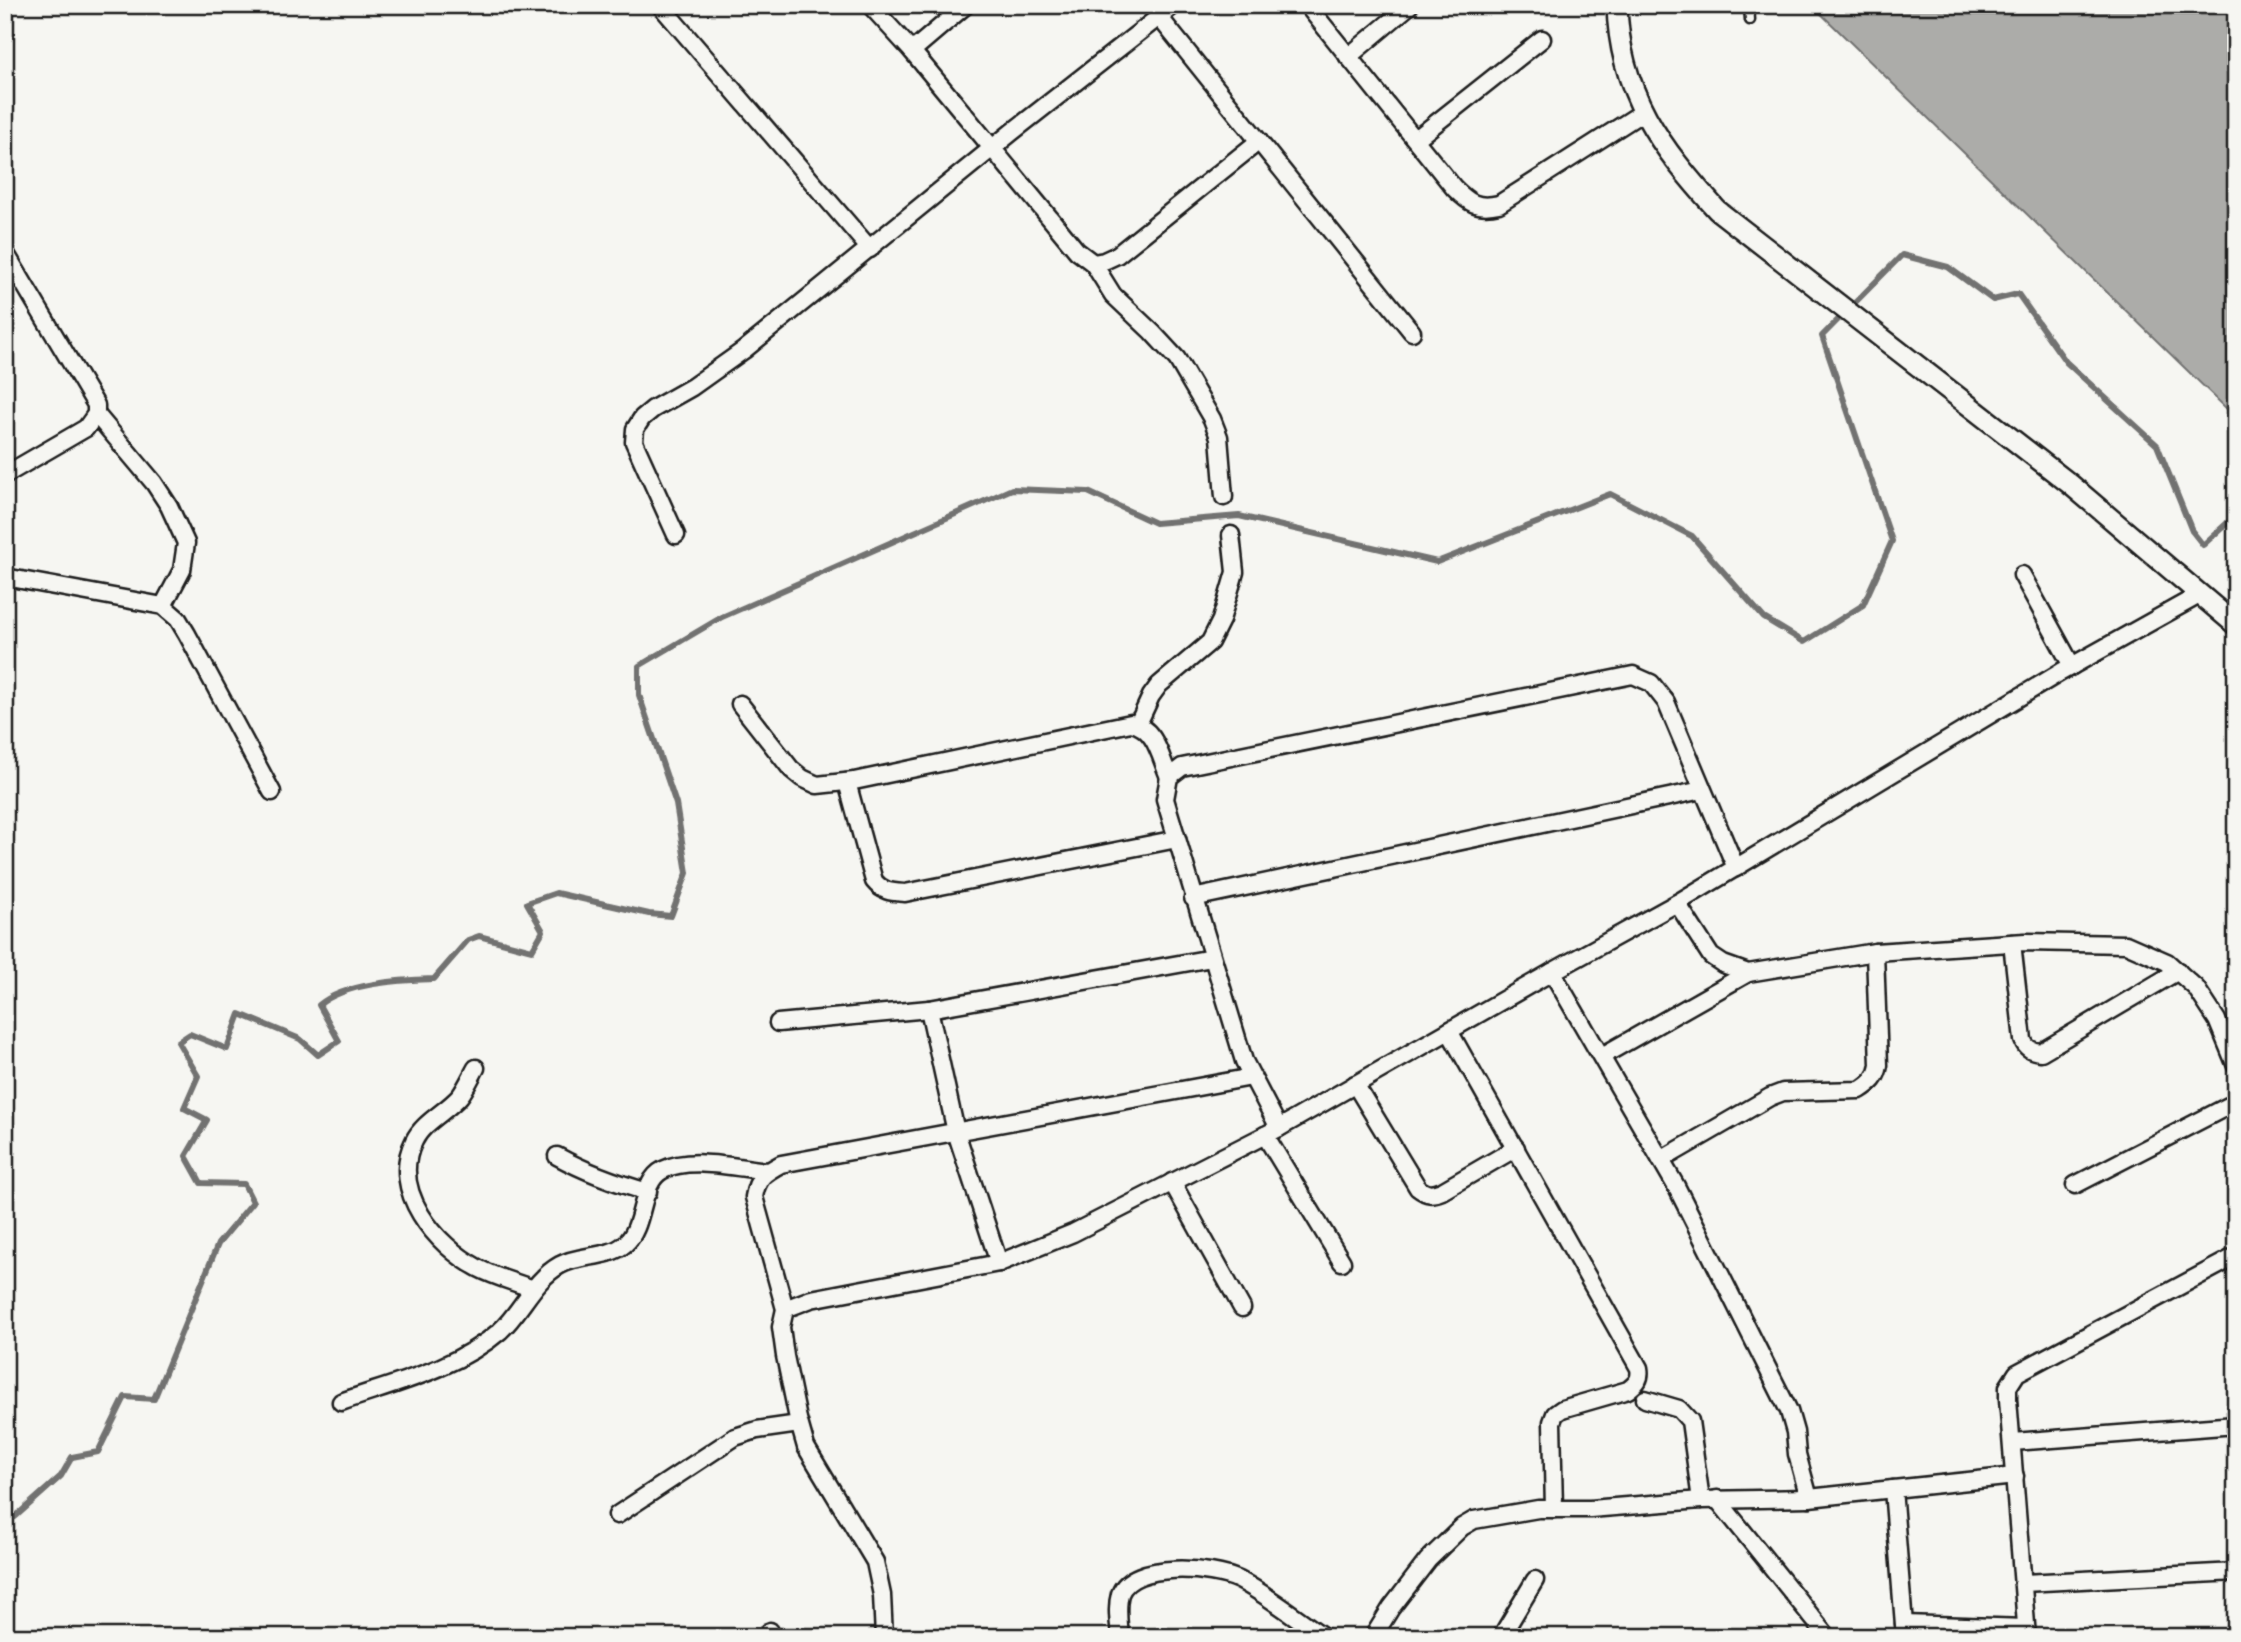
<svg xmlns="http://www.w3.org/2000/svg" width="2241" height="1642" font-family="'Shantell Sans',sans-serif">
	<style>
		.water { fill: #acaca9; stroke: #727271; stroke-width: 2 }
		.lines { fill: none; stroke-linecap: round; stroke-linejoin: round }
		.stream { stroke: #727271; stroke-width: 6 }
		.service-casing { stroke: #1c1c1c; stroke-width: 13 }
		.minor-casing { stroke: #1c1c1c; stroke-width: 21 }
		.tertiary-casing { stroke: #1c1c1c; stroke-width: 24 }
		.service { stroke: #f6f6f2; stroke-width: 8 }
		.minor { stroke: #f6f6f2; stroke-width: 16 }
		.tertiary { stroke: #f6f6f2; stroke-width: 19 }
	</style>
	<rect width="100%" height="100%" fill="#f6f6f2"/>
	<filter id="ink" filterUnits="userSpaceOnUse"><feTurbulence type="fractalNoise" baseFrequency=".0143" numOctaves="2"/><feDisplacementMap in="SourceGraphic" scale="14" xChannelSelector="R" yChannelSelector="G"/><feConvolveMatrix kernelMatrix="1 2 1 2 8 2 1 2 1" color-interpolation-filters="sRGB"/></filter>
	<g filter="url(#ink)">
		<path class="water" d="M1812,5h424v408l-4,1z"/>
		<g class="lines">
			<path class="stream" d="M5,1519l10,-2 46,-41 11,-19 26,-5 27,-55 29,2 64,-155 35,-42 -9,-18 -43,-1 -15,-27 21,-36 -23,-12 14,-32 -20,-34 12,-8 37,15 13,-35 60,25 18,16 21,-14 -20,-36c26,-22 81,-25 115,-26l34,-39 11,-4 53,14 11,-19 -16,-28 29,-10 93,21 22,2 16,-43 -11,-69 -37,-109v-29l83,-49 290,-128 76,3 67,31 84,-7 198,46 173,-68 82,42 72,82 40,24 59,-37 29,-64 -70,-205 80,-81 46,12 45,33 25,-6 48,68 91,83 35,86 11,14 33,-30"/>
			<g class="service-casing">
				<path id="service" d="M1749,5l1,15"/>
			</g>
			<g class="minor-casing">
				<g id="minor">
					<path d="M660,5l210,244"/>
					<path d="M870,5l42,46 165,200 16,12 11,-2 13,-6 142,-114"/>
					<path d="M1307,5l147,183c15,15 23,21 45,16l144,-92"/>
					<path d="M1160,18l252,314"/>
					<path d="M912,51l54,-46"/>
					<path d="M1348,57l62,-52"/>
					<path d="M1416,139l126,-100"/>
					<path d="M5,252l91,153v9l-10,14 -81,47"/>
					<path d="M1093,263l20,32 39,37 25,27 35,60 7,18 5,60"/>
					<path d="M96,414l58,69 15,23 17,37 -4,27 -19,36"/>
					<path d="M676,535l-42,-93 1,-13 7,-11 11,-9 39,-22 52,-37 268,-218 162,-127"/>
					<path d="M2022,575l50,91"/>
					<path d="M5,577l158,29 15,13 9,15 85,158"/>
					<path d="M740,704l51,65 11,9 15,7 37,-4 277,-58c25,5 29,34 38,54"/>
					<path d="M1138,724l13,-28 8,-11 51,-43 11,-22 14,-48 -4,-37"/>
					<path d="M847,782l27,99c9,11 17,11 31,12l272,-54"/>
					<path d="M1193,898l509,-108"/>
					<path d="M1677,903l34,53 12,8 25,9 127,-21 150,-10 101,2 41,18 29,26 21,32 19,46"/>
					<path d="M2012,943l11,97c3,9 9,11 18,12l137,-81"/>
					<path d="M1552,972l124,214 113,225 6,21 2,22 12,44"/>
					<path d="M929,1009l27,123 43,131"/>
					<path d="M778,1023l151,-14 283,-51"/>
					<path d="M1449,1031l190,337c2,11 -2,15 -11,22l-66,19 -7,5 -3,8 2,87"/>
					<path d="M1602,1056l146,-83"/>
					<path d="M476,1068c-5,9 -10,20 -16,28 -14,16 -37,26 -46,45 -25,49 22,105 64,127 17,9 37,14 55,21"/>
					<path d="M1355,1084l63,104c9,7 14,7 24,3l74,-43"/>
					<path d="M1279,1128l-35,-67 -79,-262 4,-22 13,-10 451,-92 18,8 15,19 70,166"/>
					<path d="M1265,1135l77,127"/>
					<path d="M557,1156c29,16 59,27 91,36"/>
					<path d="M1661,1160l109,-63 13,-5 77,-2c11,-7 17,-12 19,-25l-4,-113"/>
					<path d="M1172,1182l70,126"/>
					<path d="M2075,1185l161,-83"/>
					<path d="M785,1309l26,-10 188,-36 74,-30 206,-105 273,-156 125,-69 384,-231 140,-78"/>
					<path d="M1645,1399l34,10 11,12 11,79"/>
					<path d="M341,1402c54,-19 115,-33 159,-71 22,-20 33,-51 60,-66 20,-11 48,-6 65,-21 21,-18 14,-62 38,-74 27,-14 75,-2 105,1"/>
					<path d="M2013,1442l223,-17"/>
					<path d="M1893,1489l12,148"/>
					<path d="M1717,1499l111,138"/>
					<path d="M617,1515l118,-78 22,-7 42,-6"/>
					<path d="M2023,1583l213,-11"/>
					<path d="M1904,1624l122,4"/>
					<path d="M770,1631l1,6"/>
					<path d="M884,1637l-2,-42 -7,-33 -69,-115 -8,-28 -13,-63 -4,-29 4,-18 -31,-112c3,-19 10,-24 27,-33l471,-87"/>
					<path d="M1120,1637c-1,-14 -4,-29 0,-43 12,-33 93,-27 119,-14 29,15 57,38 85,57"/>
					<path d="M1373,1637l18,-29 37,-48 34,-33 12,-7 64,-11h52l111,-9 108,-2 206,-22"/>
					<path d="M1501,1637l34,-57"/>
					<path d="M2027,1637l-19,-238v-12l9,-14 219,-117"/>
				</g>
			</g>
			<g class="tertiary-casing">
				<path id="tertiary" d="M1617,5c2,88 44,143 100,205l353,274 166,141"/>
			</g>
			<use href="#service" class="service"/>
			<use href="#minor" class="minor"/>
			<use href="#tertiary" class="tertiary"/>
		</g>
	</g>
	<rect width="2241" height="1642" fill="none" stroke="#f6f6f2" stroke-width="28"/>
	<rect x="14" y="14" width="2213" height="1614" fill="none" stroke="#1c1c1c" stroke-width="2.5" filter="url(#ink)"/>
</svg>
